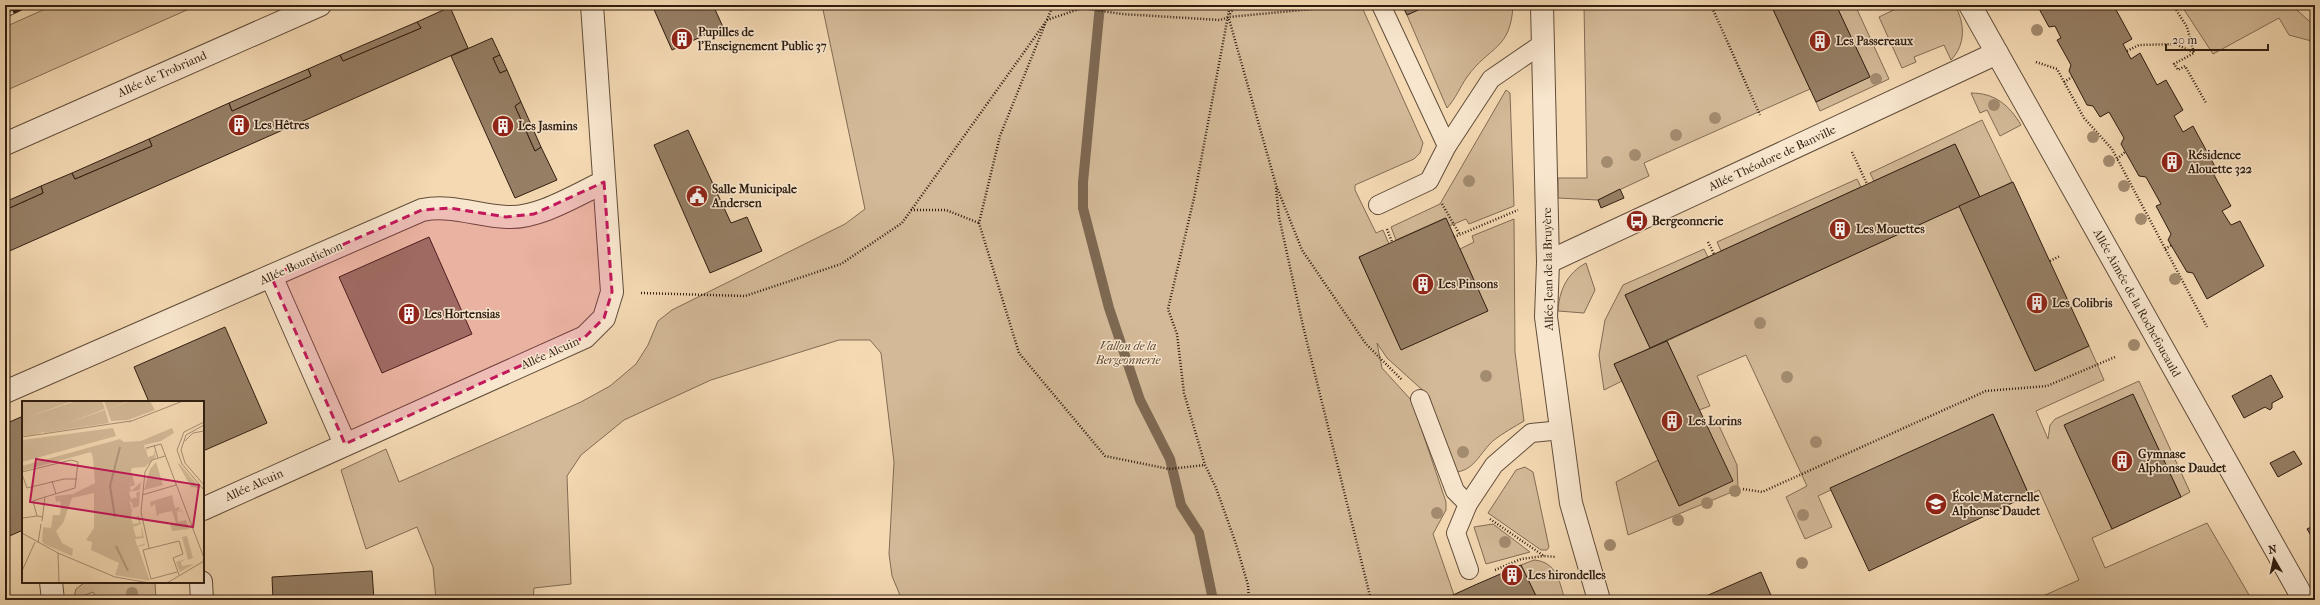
<svg xmlns="http://www.w3.org/2000/svg" width="2320" height="605" font-family="'IM FELL French Canon',serif">
	<style>
		.green { fill: #d3b997; stroke: #826c54 }
		.lines { fill: none; stroke-linecap: round; stroke-linejoin: round }
		.stream { stroke: #7d6851; stroke-width: 10 }
		.building { fill: #967f65; stroke: #301e10 }
		.lane-casing { stroke: #614d39; stroke-width: 20 }
		.street-casing { stroke: #614d39; stroke-width: 24 }
		.path { stroke: #301e10; stroke-width: 2.5; stroke-dasharray: 1 2; stroke-linecap: butt }
		.lane { stroke: #f8e6ce; stroke-width: 18 }
		.street { stroke: #f8e6ce; stroke-width: 22 }
		.rail-casing { stroke: #301e10; stroke-width: 4.5 }
		.rail { stroke: #f8e6ce; stroke-width: 3; stroke-dasharray: 9; stroke-linecap: butt }
		.tree { fill: #a38b6f }
		.marked { fill: #c2185b; fill-opacity: 0.2; stroke: #c2185b; stroke-width: 3; stroke-dasharray: 8 5; stroke-linejoin: round }
		.labels { text-anchor: middle; stroke-width: 3; stroke-linejoin: round; paint-order: stroke }
		.poi-label { font-size: 12px; font-weight: bold; fill: #301e10; stroke: #f8e6ce; text-anchor: start }
		.street-label { font-size: 12px; fill: #301e10; stroke: #f8e6ce }
		.park-label { font-size: 12px; font-style: italic; fill: #614c38; stroke: #f8e6ce }
		.inset-river { fill: none; stroke: #b1997c; stroke-width: 2 }
		.inset-road { fill: none; stroke: #a68e72; stroke-width: 1 }
		.view { fill: #c2185b; fill-opacity: 0.15; stroke: #c2185b; stroke-width: 2 }
		.inset-edge { fill: none; stroke: #301e10; stroke-width: 2 }
	</style>
	<rect width="100%" height="100%" fill="#f4d9b3"/>
	<filter id="stains"><feTurbulence type="fractalNoise" baseFrequency=".005" numOctaves="4"/><feColorMatrix values="0 0 0 0 .2 0 0 0 0 .09 0 0 0 0 .02 0 0 0 .5 -.17"/></filter>
	<radialGradient id="worn" r=".72"><stop offset=".6" stop-color="#630" stop-opacity="0"/><stop offset="1" stop-color="#630" stop-opacity=".3"/></radialGradient>
	<g class="green">
		<path d="M54,5h144l-193,86v-64z"/>
		<path d="M822,5h539l62,138 -3,10 -6,6 -59,26v5l21,43 7,-3 6,14 -30,13 42,92 86,-38 -27,-62 14,-7 -2,-6 42,-17 1,133 9,69c-10,6 -21,12 -30,19 -14,12 -20,32 -40,32l-25,-76 -42,-38 -10,-15 5,25 30,33 34,101v8l-13,24 21,61 -12,5h-540l-10,-24 -3,-22 5,-92 -13,-109 -11,-13h-31l-128,40 -87,40 -43,35 -14,21 4,108 -37,4 -1,12h-97l-3,-33 -16,-40 -51,22 -25,-79 45,-21 13,33 182,-80 29,-16 26,-22 12,-19 10,-24 14,-11 173,-86 20,-15z"/>
		<path d="M1429,5h84c-2,45 -24,41 -46,72 -7,10 -11,21 -20,31l-40,-93z"/>
		<path d="M1584,5h187l39,84 -166,74 5,13 -51,24 -40,-2v-20h29z"/>
		<path d="M1836,5h19l34,74 -69,32 -4,-9 53,-25z"/>
		<path d="M1904,5h51c10,19 11,39 -4,55l-7,-15 -30,12 2,5 -14,6 -23,-51z"/>
		<path d="M2181,5h110l24,21v16l-26,-7 -10,-17 -66,36z"/>
		<path d="M1506,90l4,3 4,113 -45,18 -3,-5 -17,7 -4,-8 -49,22 -5,-13 49,-23z"/>
		<path d="M1971,93c24,0 38,12 50,32l-21,11 -13,-26 -7,3z"/>
		<path d="M1982,120l30,62 -32,15 -25,-53 -81,37 -4,-8z"/>
		<path d="M1857,179l4,8 -140,64 -4,-9z"/>
		<path d="M1959,206l76,165 54,-25 15,34 -68,31 12,28 2,-14 5,-6 84,-38 51,111 -9,5 -48,-102 -68,30 47,104 -20,9 13,30 102,-45 45,77h-218l45,-20 -40,-90 -10,5 -36,-81 -175,82 14,31 -27,12 -19,-42 21,-11 -61,-131 -49,21 13,30 -11,4 -32,-69z"/>
		<path d="M1704,249l4,8 -83,38 25,53 -36,16 8,17 -18,9 -5,-35 6,-35 18,-35z"/>
		<path d="M1586,263l9,27 -11,23 -26,-2c1,-20 9,-38 28,-48z"/>
		<path d="M1716,419l21,46 1,22 -6,5 -104,43 -12,-53 42,-22 21,45 27,-80z"/>
		<path d="M1525,467l8,5 16,75 -2,3h-6l-53,-37 28,-43z"/>
		<path d="M1493,524l37,28 -44,12 -12,-37z"/>
		<path d="M1534,560c23,2 25,21 31,40h-27l-17,-35z"/>
		<path d="M85,582h70l1,18h-59l-4,-8 -20,8 3,-11z"/>
	</g>
	<g class="lines">
		<path class="stream" d="M1100,5l-17,177v26l26,100 31,92 30,59 11,46 18,28 14,67"/>
	</g>
	<g class="building">
		<path d="M652,5h61l10,22 -51,23z"/>
		<path d="M1402,5h27l-22,10z"/>
		<path d="M1771,5h65l34,72 -54,25z"/>
		<path d="M2037,5h82l-4,3 17,31 -9,5 8,15 9,-6 17,32 9,-5 17,30 -9,6 9,16 10,-6 25,46 -4,3 17,31 -9,5 9,14 9,-4 24,45 -57,33 -14,-26 -6,-1 -19,-32 3,-6 -15,-28 5,-2 -15,-27 -7,-1 -18,-32 3,-6 -15,-26 -9,5 -7,-11 -6,-1 -18,-34 2,-6 -14,-25 4,-2 -6,-12 -6,1z"/>
		<path d="M450,7l18,41 -463,205v-43l38,-17 -2,-7 31,-13 3,6 77,-33 -3,-7 80,-36 3,8 79,-35 -3,-7 32,-14 3,6 78,-33 -4,-6z"/>
		<path d="M417,22l4,6 -78,33 -3,-6z"/>
		<path d="M492,38l8,17 -7,3 7,15 7,-3 14,32 -6,4 20,45 6,-4 16,33 -42,18 -64,-142z"/>
		<path d="M500,55l7,15 -7,3 -7,-15z"/>
		<path d="M308,69l3,7 -79,35 -3,-8z"/>
		<path d="M521,102l20,45 -6,4 -20,-45z"/>
		<path d="M688,130l43,93 16,-6 15,34 -52,22 -56,-128z"/>
		<path d="M149,139l3,7 -77,33 -3,-6z"/>
		<path d="M1955,144l25,53 -330,151 -25,-53z"/>
		<path d="M2013,182l76,164 -54,25 -76,-165z"/>
		<path d="M41,186l2,7 -38,17v-8z"/>
		<path d="M1620,189l4,9 -23,10 -3,-8z"/>
		<path d="M1446,218l42,93 -87,39 -42,-93z"/>
		<path d="M429,237l43,97 -90,39 -43,-96z"/>
		<path d="M225,327l42,96 -64,28v-49h-54l-15,-35z"/>
		<path d="M1667,341l66,140 -54,25 -65,-142z"/>
		<path d="M2271,375l12,22 -11,6v5l-2,2 -5,-3 -21,11 -12,-22z"/>
		<path d="M2133,394l48,103 -69,32 -48,-104z"/>
		<path d="M1993,414l36,81 -160,76 -39,-83z"/>
		<path d="M21,417l2,5v108l-18,8v-114z"/>
		<path d="M2294,451l8,13 -24,13 -8,-14z"/>
		<path d="M2315,525v17l-8,-13z"/>
		<path d="M1521,565l17,35h-96l33,-15z"/>
		<path d="M372,571l2,29h-101l-1,-23z"/>
		<path d="M1761,572l12,28h-76z"/>
	</g>
	<g class="lines">
		<g class="lane-casing">
			<g id="lane">
				<path d="M1381,5l66,141"/>
				<path d="M1378,205l51,-24 18,-35 44,-67 51,-35"/>
				<path d="M1420,399l35,92 13,13"/>
				<path d="M1469,570l-13,-37 12,-29 26,-39 37,-32 31,-3"/>
			</g>
		</g>
		<g class="street-casing">
			<g id="street">
				<path d="M1542,5l6,257 -2,55 25,186 28,97"/>
				<path d="M1970,5l334,595"/>
				<path d="M5,144l315,-139"/>
				<path d="M1548,262l449,-209"/>
				<path d="M271,276l74,168"/>
				<path d="M5,392l417,-182c30,-6 56,6 85,7 31,2 69,-22 97,-35"/>
				<path d="M203,509l382,-172 19,-19 8,-26 -20,-287"/>
				<path d="M51,582l2,18"/>
				<path d="M201,582l1,18"/>
			</g>
		</g>
		<g class="path">
			<path d="M1230,5l-36,193 -26,111 9,25 7,59 21,72 11,23 19,53 13,44 1,15"/>
			<path d="M1711,5l49,110"/>
			<path d="M2173,5l14,22 7,26 -20,11 4,6 7,-4 21,37"/>
			<path d="M1230,14l5,-9"/>
			<path d="M1229,19l47,166 26,65 64,94 36,36"/>
			<path d="M1047,20l6,-15"/>
			<path d="M1045,24l-45,112 -21,87 40,130 86,103 64,13 36,-4"/>
			<path d="M2127,51l12,-6 37,-1 18,9"/>
			<path d="M2036,62l21,7 27,49 28,31 95,178"/>
			<path d="M2064,82l8,-5"/>
			<path d="M1852,152l15,32"/>
			<path d="M2117,159l8,-7"/>
			<path d="M1276,188l3,29 24,109 68,274"/>
			<path d="M1442,204l18,31"/>
			<path d="M911,210h35l33,13"/>
			<path d="M1387,229l5,13"/>
			<path d="M1454,237l64,-27"/>
			<path d="M1708,242l6,12"/>
			<path d="M2165,249l7,-4"/>
			<path d="M2050,261l10,-5"/>
			<path d="M641,293l104,3 96,-32 61,-41 145,-203 35,-12 40,6 98,6 9,-3 125,-12"/>
			<path d="M1743,489l19,3 224,-101 61,-5 68,-29"/>
			<path d="M1490,519l54,37 12,1"/>
			<path d="M1495,570l26,-11 23,-3"/>
		</g>
		<use href="#lane" class="lane"/>
		<use href="#street" class="street"/>
		<g class="rail-casing">
			<path id="rail" d="M5,16l23,-11"/>
		</g>
		<use href="#rail" class="rail"/>
	</g>
	<g class="tree">
		<circle cx="2037" cy="30" r="6"/>
		<circle cx="1876" cy="79" r="6"/>
		<circle cx="1994" cy="105" r="6"/>
		<circle cx="1715" cy="118" r="6"/>
		<circle cx="1676" cy="135" r="6"/>
		<circle cx="2093" cy="137" r="6"/>
		<circle cx="1635" cy="155" r="6"/>
		<circle cx="2109" cy="161" r="6"/>
		<circle cx="1607" cy="162" r="6"/>
		<circle cx="1469" cy="181" r="6"/>
		<circle cx="2124" cy="186" r="6"/>
		<circle cx="2141" cy="219" r="6"/>
		<circle cx="2175" cy="279" r="6"/>
		<circle cx="1760" cy="323" r="6"/>
		<circle cx="2134" cy="345" r="6"/>
		<circle cx="1486" cy="376" r="6"/>
		<circle cx="1787" cy="377" r="6"/>
		<circle cx="1816" cy="442" r="6"/>
		<circle cx="1463" cy="452" r="6"/>
		<circle cx="1735" cy="491" r="6"/>
		<circle cx="1707" cy="503" r="6"/>
		<circle cx="1437" cy="513" r="6"/>
		<circle cx="1803" cy="515" r="6"/>
		<circle cx="1678" cy="520" r="6"/>
		<circle cx="1505" cy="542" r="6"/>
		<circle cx="1610" cy="545" r="6"/>
		<circle cx="1802" cy="563" r="6"/>
		<circle cx="132" cy="593" r="6"/>
	</g>
	<path class="marked" d="M604,182l8,110 -8,26 -19,19 -240,107 -74,-168 151,-66 28,-2 56,9 28,-3z"/>
	<defs>
		<g id="building-disc" transform="scale(1.15)"><circle r="9.5" fill="#8f2418" stroke="#f8e6ce"/><path d="M-4-6H4V6H1V3H-1V6H-4ZM-2.5-4.3h1.7v1.8h-1.7ZM.8-4.3h1.7v1.8H.8ZM-2.5-1h1.7V.8h-1.7ZM.8-1h1.7V.8H.8Z" fill="#fff"/></g>
		<g id="civic-disc" transform="scale(1.15)"><circle r="9.5" fill="#8f2418" stroke="#f8e6ce"/><path d="M-.6-6.5H3V-4.5H.6V-3L4-1V1h2V6H-6V1h2V-1L-.6-3ZM-1.2 2.5V6h2.4V2.5Z" fill="#fff"/></g>
		<g id="bus-disc" transform="scale(1.15)"><circle r="9.5" fill="#8f2418" stroke="#f8e6ce"/><path d="M-5-6H5V4H4V6H2V4H-2V6H-4V4H-5ZM-3.5-4V0h7V-4ZM-3.5 1.2v1.5H-2V1.2ZM2 1.2v1.5H3.5V1.2Z" fill="#fff"/></g>
		<g id="school-disc" transform="scale(1.15)"><circle r="9.5" fill="#8f2418" stroke="#f8e6ce"/><path d="M0-5L7-2L0 1L-7-2ZM-4 1L0 2.5L4 1V4Q0 6-4 4Z" fill="#fff"/></g>
	</defs>
	<g fill-rule="evenodd">
		<use href="#building-disc" x="682" y="39"/>
		<use href="#building-disc" x="1820" y="41"/>
		<use href="#building-disc" x="239" y="125"/>
		<use href="#building-disc" x="503" y="126"/>
		<use href="#building-disc" x="2172" y="162"/>
		<use href="#civic-disc" x="697" y="196"/>
		<use href="#bus-disc" x="1637" y="221"/>
		<use href="#building-disc" x="1840" y="229"/>
		<use href="#building-disc" x="1423" y="284"/>
		<use href="#building-disc" x="2037" y="303"/>
		<use href="#building-disc" x="409" y="314"/>
		<use href="#building-disc" x="1672" y="421"/>
		<use href="#building-disc" x="2122" y="461"/>
		<use href="#school-disc" x="1936" y="504"/>
		<use href="#building-disc" x="1512" y="575"/>
	</g>
	<g class="labels">
		<g class="poi-label">
			<text x="698" y="36">Pupilles de<tspan x="698" dy="14">l'Enseignement Public 37</tspan></text>
			<text x="1836" y="45">Les Passereaux</text>
			<text x="254" y="129">Les Hêtres</text>
			<text x="518" y="130">Les Jasmins</text>
			<text x="2188" y="159">Résidence<tspan x="2188" dy="14">Alouette 322</tspan></text>
			<text x="712" y="193">Salle Municipale<tspan x="712" dy="14">Andersen</tspan></text>
			<text x="1652" y="225">Bergeonnerie</text>
			<text x="1856" y="233">Les Mouettes</text>
			<text x="1438" y="288">Les Pinsons</text>
			<text x="2052" y="307">Les Colibris</text>
			<text x="424" y="318">Les Hortensias</text>
			<text x="1688" y="425">Les Lorins</text>
			<text x="2138" y="458">Gymnase<tspan x="2138" dy="14">Alphonse Daudet</tspan></text>
			<text x="1952" y="501">École Maternelle<tspan x="1952" dy="14">Alphonse Daudet</tspan></text>
			<text x="1528" y="579">Les hirondelles</text>
		</g>
		<g class="street-label">
			<text transform="translate(162 74) rotate(-24)" y="4">Allée de Trobriand</text>
			<text transform="translate(1772 158) rotate(-25)" y="4">Allée Théodore de Banville</text>
			<text transform="translate(301 263) rotate(-24)" y="4">Allée Bourdichon</text>
			<text transform="translate(1548 269) rotate(-91)" y="4">Allée Jean de la Bruyère</text>
			<text transform="translate(2137 303) rotate(61)" y="4">Allée Aimée de la Rochefoucauld</text>
			<text transform="translate(550 353) rotate(-24)" y="4">Allée Alcuin</text>
			<text transform="translate(254 485) rotate(-24)" y="4">Allée Alcuin</text>
		</g>
		<g class="park-label">
			<text x="1128" y="350">Vallon de la<tspan x="1128" dy="14">Bergeonnerie</tspan></text>
		</g>
	</g>
	<g transform="translate(22 401)">
		<rect width="182" height="182" fill="#f4d9b3"/>
		<path d="M0,0h51l-51,18zM54,0h26l3,8 -70,26 -13,1v-17zM82,0h25l-22,8zM109,0h19l5,9 -27,10 -17,1 -4,-12zM83,9l4,13 -65,10v-2zM91,27l3,8 -94,26v-22zM150,27l2,5 -13,8 -17,4 1,4 7,-2 -6,3 2,7 6,-2v-5l2,7 -11,10 -13,1 -1,3 4,14 -5,2 1,4 10,-9 -1,8 -11,2 2,7 6,-2 -1,-4 4,-2 -1,15 -6,2 -1,-5 -3,-3 3,10 -1,8 2,6 6,-1 -2,-7h2l2,8 -8,3 3,10 6,-1 -1,-10 3,12 -9,1 2,7 7,-2 -1,-5 2,6 -7,2 12,34 -35,-6 4,-12 -28,-13 1,-8 -6,-2 8,-12v-35l-22,5 -9,25 -7,8 6,12 11,6 -1,7 -28,-12 -2,-3 1,-14 8,1 2,-13h7l1,-11 -1,-3 -4,1 -1,-6 18,-2 22,-11 -2,-25 -2,-6 -69,19v-5l98,-27 4,3 17,-1zM134,61l7,23 -19,5 6,-21zM156,63l1,-1 21,25 -9,-1zM150,94l3,13 4,-1 1,2 -5,3 7,-2 3,8 -3,-7 -5,1 1,10 8,-2 3,9 -17,2 -2,-7 6,-1 -4,-12 -13,3 -2,3 -2,-13 -4,3 -1,-5zM165,135l6,22 -5,2 -6,-23zM164,158l-5,3 1,4 12,-2 -14,8 -4,-10z" fill="#d3b997"/>
		<path class="inset-river" d="M93,116l-5,-31 10,-39M94,145l12,25"/>
		<path class="inset-road" d="M107,21l54,-21M182,21l-20,10 -7,18 5,14 22,26M182,24l-18,10 -5,15 4,13 19,22M0,36l109,-16M163,40l8,-8 11,-2M132,44l4,13M124,47l15,-4 43,114M0,71l49,-12 7,2 -3,26 -30,9 -3,24M0,73l5,14 37,-9h13M30,80l4,13M120,94l34,-10M21,116l-6,-1 -4,-15 12,-4M1,117l14,-2M0,132l36,20 57,24 35,6M16,142l3,-19M127,147l-8,-36 4,-40 7,-12 13,-4M36,152l1,30M0,170l13,-29M155,171l-26,7 -8,-29 36,-9 4,13 -10,4 6,17M145,182l37,-22"/>
		<path class="view" d="M14,58l163,26 -6,42 -163,-25z"/>
		<rect width="182" height="182" class="inset-edge"/>
	</g>
	<rect width="2320" height="605" fill="none" stroke="#f4d9b3" stroke-width="20"/>
	<rect x="6" y="6" width="2308" height="593" fill="none" stroke="#301e10" stroke-width="2"/>
	<rect x="10" y="10" width="2300" height="585" fill="none" stroke="#301e10"/>
	<g transform="translate(2274 559) rotate(351)" stroke="#f8e6ce" stroke-width="3" paint-order="stroke">
	<path d="M0-3L7 15L0 10L-7 15Z" fill="#301e10"/>
	<text y="-6" font-size="11" font-weight="bold" text-anchor="middle" fill="#301e10">N</text>
	</g>
	<path d="M2166 44v6h102v-6" fill="none" stroke="#301e10" stroke-width="2"/>
	<text x="2172" y="44" font-size="12" fill="#301e10" stroke="#f8e6ce" stroke-width="3" paint-order="stroke">20 m</text>
	<rect width="100%" height="100%" filter="url(#stains)"/>
	<rect width="100%" height="100%" fill="url(#worn)"/>
</svg>
